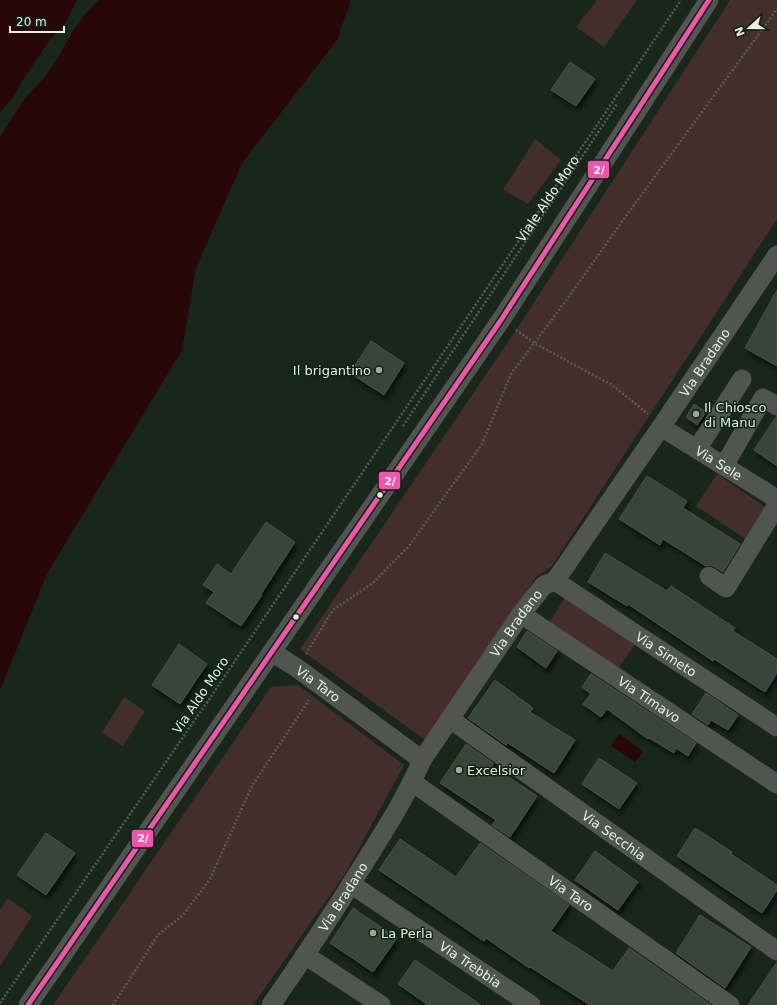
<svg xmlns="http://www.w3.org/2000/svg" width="777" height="1005" font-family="'DejaVu Sans',sans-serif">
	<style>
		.green { fill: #432e2b }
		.water { fill: #280707 }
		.pier { fill: #19261c }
		.building { fill: #374439; stroke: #48534a; filter: url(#shadow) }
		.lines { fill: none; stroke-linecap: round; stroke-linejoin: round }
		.path { stroke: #555c56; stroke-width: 2.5; stroke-dasharray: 2 2; stroke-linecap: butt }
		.minor { stroke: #505551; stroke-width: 19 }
		.bus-1-casing { stroke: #0b220f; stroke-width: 8 }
		.bus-1 { stroke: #f653ac; stroke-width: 5 }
		.poi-dot { fill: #9caa9e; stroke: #0b220f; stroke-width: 1.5 }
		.bus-dot { fill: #e3f1e4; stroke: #0b220f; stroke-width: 1.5 }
		.labels { text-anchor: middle; stroke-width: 3; stroke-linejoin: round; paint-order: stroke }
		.street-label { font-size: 13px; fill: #e3f1e4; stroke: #0b220f }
		.poi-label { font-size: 13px; fill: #e3f1e4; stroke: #0b220f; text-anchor: start }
		.line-badge { stroke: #0b220f; stroke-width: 1.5 }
		.badge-label { font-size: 11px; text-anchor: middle; font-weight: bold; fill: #fff }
	</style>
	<defs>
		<filter id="shadow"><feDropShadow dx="2.5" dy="4.5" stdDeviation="2" flood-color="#0009"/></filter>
	</defs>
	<rect width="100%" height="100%" fill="#19261c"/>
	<g class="green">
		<path d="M597,0h40l-33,47 -28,-20z"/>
		<path d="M730,0h47v219l-225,347 -15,10 -112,164 -125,-91 216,-319z"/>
		<path d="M535,139l26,21 -33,44 -25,-14z"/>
		<path d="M717,474l51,35 -21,31 -51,-34z"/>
		<path d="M566,596l70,47 -20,29 -69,-46z"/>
		<path d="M298,685l106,80 -59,109 -92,131h-200l218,-318z"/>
		<path d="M124,697l21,14 -22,35 -21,-13z"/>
		<path d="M8,898l24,18 -31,49 -1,-1v-54z"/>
	</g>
	<g class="water">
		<path d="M0,0h351l-14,40 -95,123 -46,105 -14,82 -135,224 -47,116z"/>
		<path d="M619,734l24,17 -8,11 -24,-16z"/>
	</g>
	<path class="pier" d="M77,0h22l-13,13 -13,18 -15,27 -15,21 -20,22 -23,36v-25l12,-13 10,-18 27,-40 16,-18z"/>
	<g class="building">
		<path d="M570,62l25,17 -19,27 -25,-16z"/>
		<path d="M777,290v76l-32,-18z"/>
		<path d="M371,341l33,22 -20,32 -34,-22z"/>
		<path d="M694,404l12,8 -9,13 -11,-8z"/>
		<path d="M776,417h1v49l-23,-16z"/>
		<path d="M647,476l40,25 -4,7 57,36 -17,28 -8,-5 -5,-2 -4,1 -43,-27 -3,6 -41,-26z"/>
		<path d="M266,522l29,20 -34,52 1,1 -21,31 -35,-23 8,-11 -11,-7 14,-21 14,10z"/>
		<path d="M605,553l62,38 4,-5 64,42 -2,3 44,28v14l-12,19 -51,-33 -1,2 -85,-57 -1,2 -39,-24z"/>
		<path d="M527,631l30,20 -11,17 -29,-21z"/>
		<path d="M179,644l28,20 -27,40 -28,-19z"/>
		<path d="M591,674l105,69 -8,13 -12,-8 -2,5 -25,-15 -1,1 -41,-30 -6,8 -18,-13 8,-10 -9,-7z"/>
		<path d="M495,680l38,28 -3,4 45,28 -21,33 -46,-30 -2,2 -38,-27z"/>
		<path d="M706,693l32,22 -10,15 -17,-10 -3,5 -16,-11z"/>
		<path d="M466,744l27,19 -1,3 45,30 -27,41 -18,-12 4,-5 -56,-37z"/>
		<path d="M599,758l38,25 -18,26 -37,-25z"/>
		<path d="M695,828l37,24 -1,2 46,31v5l-15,23 -85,-57z"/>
		<path d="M46,833l29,20 -29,42 -29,-20z"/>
		<path d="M400,839l56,38 24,-34 89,62 -18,26 62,40 16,-23 82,57h-121l-60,-38 -1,1 -43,-30 -2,3 -105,-71z"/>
		<path d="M595,851l43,31 -20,28 -43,-30z"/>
		<path d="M353,908l44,30 -24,34 -43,-29z"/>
		<path d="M700,915l51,32 -26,41 -49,-35z"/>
		<path d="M415,960l66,45h-53l-30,-21z"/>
		<path d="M777,962v43h-29z"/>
	</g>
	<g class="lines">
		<g class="path">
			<path d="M516,330l18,13 78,42 36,29"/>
			<path d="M403,426l214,-322"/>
			<path d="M306,654l27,-44 40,-27 36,-37 73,-102 29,-70 54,-72 61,-86 144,-197 7,-11"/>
			<path id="s1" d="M0,1003l210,-305 412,-610 59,-88"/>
			<path d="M113,1005l45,-70 25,-20 27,-36 42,-93 57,-86"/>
		</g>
		<g class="minor">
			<path id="s2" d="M661,427l116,72"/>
			<path d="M697,449l45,-70"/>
			<path d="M724,466l39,-68 14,8"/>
			<path d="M709,576l17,12 51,-83"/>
			<path id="s3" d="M555,581l222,146"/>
			<path id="s4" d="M521,614l256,170"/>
			<path id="s5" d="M272,652l25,16 125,92"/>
			<path id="s6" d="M450,719l327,232"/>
			<path id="s7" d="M412,782l318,223"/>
			<path id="s8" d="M351,884l180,121"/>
			<path d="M305,955l76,50"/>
			<path d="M28,1005l473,-685 208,-320"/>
			<path id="s9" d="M271,1005c30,-43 59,-87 87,-132 23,-37 47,-73 64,-113l99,-146 23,-29 11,-4 106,-154 116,-172"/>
		</g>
		<g class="bus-1-casing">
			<path id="bus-1" d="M28,1005l473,-685 208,-320"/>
		</g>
		<use href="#bus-1" class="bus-1"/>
	</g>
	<g class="poi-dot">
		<circle cx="379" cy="370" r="4"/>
		<circle cx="696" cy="414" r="4"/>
		<circle cx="459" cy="770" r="4"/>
		<circle cx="373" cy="933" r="4"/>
	</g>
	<g class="bus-dot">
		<circle cx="380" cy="495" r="3.5"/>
		<circle cx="296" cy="617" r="3.5"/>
	</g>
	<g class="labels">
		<g class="street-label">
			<text dy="5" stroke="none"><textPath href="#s1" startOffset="973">Viale Aldo Moro</textPath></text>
			<text dy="5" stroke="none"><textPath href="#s9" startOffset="778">Via Bradano</textPath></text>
			<text dy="5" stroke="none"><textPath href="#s2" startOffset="68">Via Sele</textPath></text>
			<text dy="5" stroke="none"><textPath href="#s9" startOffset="454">Via Bradano</textPath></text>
			<text dy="5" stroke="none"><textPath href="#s3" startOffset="133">Via Simeto</textPath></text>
			<text dy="5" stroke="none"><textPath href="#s5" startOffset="56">Via Taro</textPath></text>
			<text transform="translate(200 695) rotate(-56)" y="5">Via Aldo Moro</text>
			<text dy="5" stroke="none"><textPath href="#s4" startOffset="154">Via Timavo</textPath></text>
			<text dy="5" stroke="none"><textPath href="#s6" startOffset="201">Via Secchia</textPath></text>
			<text dy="5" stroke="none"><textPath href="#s7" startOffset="194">Via Taro</textPath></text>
			<text dy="5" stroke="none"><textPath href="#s9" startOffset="130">Via Bradano</textPath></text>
			<text dy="5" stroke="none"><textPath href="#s8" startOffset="144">Via Trebbia</textPath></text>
		</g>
		<g class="poi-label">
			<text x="371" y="375" text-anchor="end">Il brigantino</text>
			<text x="704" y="412">Il Chiosco<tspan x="704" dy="15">di Manu</tspan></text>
			<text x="467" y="775">Excelsior</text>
			<text x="381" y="938">La Perla</text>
		</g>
	</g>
	<g class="line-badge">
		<rect x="587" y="160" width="23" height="19" rx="4" fill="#f653ac"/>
		<rect x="378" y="471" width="23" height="19" rx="4" fill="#f653ac"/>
		<rect x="131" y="829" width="23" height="19" rx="4" fill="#f653ac"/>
	</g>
	<g class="badge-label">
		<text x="599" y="174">2/</text>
		<text x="390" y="485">2/</text>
		<text x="143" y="842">2/</text>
	</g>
	<g transform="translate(749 28) rotate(249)" stroke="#0b220f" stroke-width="3" paint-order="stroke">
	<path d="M0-3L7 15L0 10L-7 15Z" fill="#e3f1e4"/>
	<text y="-6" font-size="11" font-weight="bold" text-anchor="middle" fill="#e3f1e4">N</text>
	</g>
	<path d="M10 26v6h54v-6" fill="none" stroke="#e3f1e4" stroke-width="2"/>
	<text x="16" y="26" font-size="12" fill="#e3f1e4" stroke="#0b220f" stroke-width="3" paint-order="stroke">20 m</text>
</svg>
